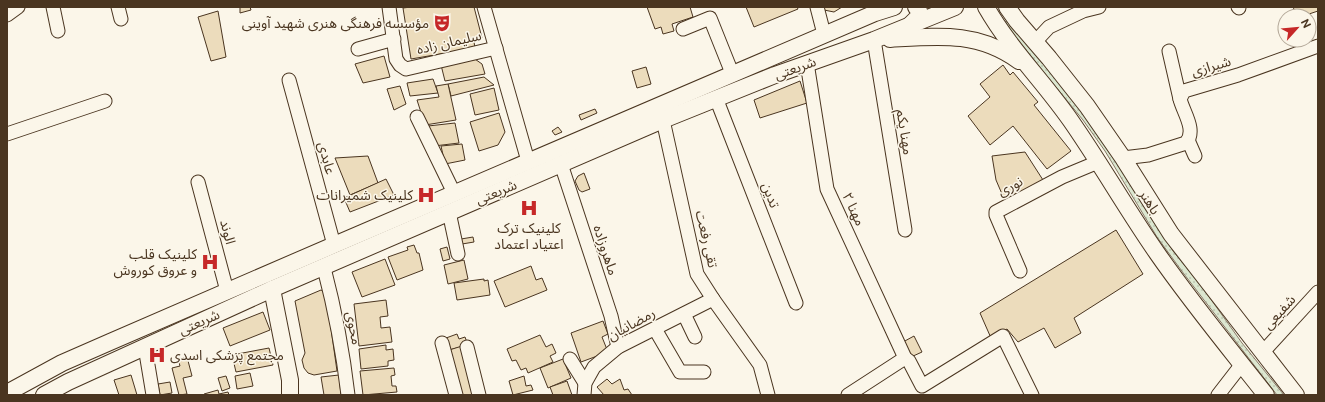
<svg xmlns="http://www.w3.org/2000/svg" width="1325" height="402" font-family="'Public Sans','Noto Sans Arabic',sans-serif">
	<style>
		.grass { fill: url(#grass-dots); stroke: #887966 }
		.building { fill: #ecdcbc; stroke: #4a3520 }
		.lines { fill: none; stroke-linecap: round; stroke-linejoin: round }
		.minor-casing { stroke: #4a3520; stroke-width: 15 }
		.major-casing { stroke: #4a3520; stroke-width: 18 }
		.minor { stroke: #fbf6e9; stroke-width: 13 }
		.major { stroke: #fbf6e9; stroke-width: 16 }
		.labels { text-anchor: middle; stroke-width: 3; stroke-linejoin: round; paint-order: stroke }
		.poi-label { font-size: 14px; fill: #4a3520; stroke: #fbf6e9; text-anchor: end }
		.street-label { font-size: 14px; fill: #4a3520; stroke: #fbf6e9 }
	</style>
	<defs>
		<pattern id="grass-dots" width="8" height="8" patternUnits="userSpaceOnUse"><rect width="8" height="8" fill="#dce7d0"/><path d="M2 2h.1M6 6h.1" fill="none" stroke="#bec7b2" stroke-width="1.8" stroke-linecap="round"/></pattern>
	</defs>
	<rect width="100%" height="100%" fill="#fbf6e9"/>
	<path class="grass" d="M1007,20l42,49 51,64 73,118 27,33 42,59 42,52h-7l-93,-121 -27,-37 -52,-86 -22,-31 -79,-96z"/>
	<g class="building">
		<path d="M240,7h10l1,3 -11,3z"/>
		<path d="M411,7h63l8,31 -8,4 1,6 -64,11 -8,-51z"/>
		<path d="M647,7h43l3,10 -21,7 2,7 -11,3 -2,-7 -6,2z"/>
		<path d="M746,7h51l1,2 -44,18z"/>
		<path d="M823,7h19l-8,5 -10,-2z"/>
		<path d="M1293,7h25v4l-15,5h-6z"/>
		<path d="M218,11l8,46 -15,4 -13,-44z"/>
		<path d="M384,56l6,21 -27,6 -8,-19z"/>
		<path d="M472,57l10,7 3,10 -40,7 -4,-16z"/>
		<path d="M1003,65l7,10 3,-3 25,30 -4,3 37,46 -24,18 -34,-43 -23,19 -22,-29 22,-19 -10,-13z"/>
		<path d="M646,67l5,17 -14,4 -5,-17z"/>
		<path d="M484,77l10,8 -43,11 -3,-12z"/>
		<path d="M433,79l5,14 -28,3 -3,-13z"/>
		<path d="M800,81l7,22 -47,15 -6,-18z"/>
		<path d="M448,84l8,36 -31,5 -8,-25 22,-3 -3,-11z"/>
		<path d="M400,86l6,18 -12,6 -7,-21z"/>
		<path d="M494,88l5,22 -24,5 -5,-21z"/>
		<path d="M595,109l2,4 -16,7 -2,-5z"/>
		<path d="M499,113l6,19 -7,13 -19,6 -9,-29z"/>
		<path d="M455,123l4,20 -25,3 -6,-20z"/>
		<path d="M558,127l4,5 -7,3 -3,-4z"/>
		<path d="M462,144l3,16 -20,4 -4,-18z"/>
		<path d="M1025,152l18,28 -38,21 -9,-21 -4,-24z"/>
		<path d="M368,156l10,27 -28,12 -15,-37z"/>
		<path d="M584,173l6,16 -8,3 -3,-2 -4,-9 3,-5z"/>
		<path d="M386,179l8,16 -44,17 -6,-14z"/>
		<path d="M1116,230l27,44 -69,44 7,15 -26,15 -11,-20 -26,14 -11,-13 -16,9 -11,-25z"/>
		<path d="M473,237l1,5 -12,2 -1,-5z"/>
		<path d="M414,245l3,8h2l4,17 -26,10 -9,-23 20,-7 -1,-3z"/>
		<path d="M447,247l3,12 -7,2 -3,-12z"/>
		<path d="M385,259l10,26 -33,12 -10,-25z"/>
		<path d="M464,260l4,19 -20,5 -4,-19z"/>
		<path d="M531,266l5,14 6,-2 5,12 -42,17 -11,-26z"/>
		<path d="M484,279v2l4,-1 2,15 -33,5 -3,-17z"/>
		<path d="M321,290l5,3 11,78 -23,4 -6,-2 -4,-5 -2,-8 3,-7 -10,-52z"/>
		<path d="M386,300l2,16 -8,1 1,11 9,-1 2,15 -33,4 -5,-42z"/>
		<path d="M263,312l7,18 -40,16 -7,-18z"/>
		<path d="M603,321l5,13 -6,3 6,15 -27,10 -10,-29z"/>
		<path d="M457,334l2,5 6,-2 3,8 -19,5 -3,-12z"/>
		<path d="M540,335l6,12 6,-3 4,9 -6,3 3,6 -25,11 -2,-5 -5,2 -5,-10 -4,1 -5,-12z"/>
		<path d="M914,336l8,16 -11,5 -8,-15z"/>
		<path d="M386,345v5l7,-1 1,11 -6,1v5l-27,3 -2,-20z"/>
		<path d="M462,346l15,49h-18l-13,-44z"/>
		<path d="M269,348l4,17 -37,7 -4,-17z"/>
		<path d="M187,357l5,19 -9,2 4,16 -8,1 -7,-27 8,-2 -2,-7z"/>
		<path d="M563,359l8,19 -23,10 -8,-20z"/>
		<path d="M394,368l1,7 -4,1 1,10h4l1,6 -34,3 -3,-24z"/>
		<path d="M250,373l3,13 -16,3 -2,-13z"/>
		<path d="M131,375l6,20h-18l-5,-15z"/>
		<path d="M339,375l2,20h-17l-3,-18z"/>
		<path d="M226,376l4,12 -8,3 -4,-13z"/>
		<path d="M524,376l2,10 5,-1 2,5 -20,5 -4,-14z"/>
		<path d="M607,379l5,5 8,-5 4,11 4,-1 4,6h-28l-7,-8z"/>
		<path d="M567,381l5,14h-19l-3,-8z"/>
		<path d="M170,382l2,11 -12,2 -2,-11z"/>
		<path d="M218,390l1,4 9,-2 1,3h-25v-1z"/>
	</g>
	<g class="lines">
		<g class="minor-casing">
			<g id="minor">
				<path d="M53,7l5,24"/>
				<path d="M118,7l3,12"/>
				<path d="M389,7l7,52 4,6 6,4 90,-21"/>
				<path d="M484,7l44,154"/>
				<path d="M817,7l7,27"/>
				<path d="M1238,7l1,1"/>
				<path d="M7,15l11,-8"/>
				<path d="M683,29l27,-11 22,55"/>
				<path d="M874,40l31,190"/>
				<path d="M1035,42l14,-15 34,-16 16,-4"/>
				<path d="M358,49l36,-10"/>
				<path d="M1169,51l11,48"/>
				<path d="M807,63l20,126 78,169 4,3 13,25 81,-50 29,59"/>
				<path d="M289,80l45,165"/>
				<path d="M716,98l80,205"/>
				<path d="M417,117l37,76"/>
				<path d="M663,120l34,154 16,25 47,66 8,30"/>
				<path d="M7,134l98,-33"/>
				<path d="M1188,140l7,16"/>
				<path d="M1123,158l25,-3 38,-12c11,-13 -3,-31 -6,-44l4,-8 54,-16 80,-29"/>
				<path d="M561,164l50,152 7,31"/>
				<path d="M198,182l29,109"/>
				<path d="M449,212l9,42"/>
				<path d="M324,268c11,42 19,84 24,127"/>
				<path d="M1020,271l-24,-56v-3l66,-35 36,-15"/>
				<path d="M684,314l11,23"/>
				<path d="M655,329l25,43h24"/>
				<path d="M442,343l14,52"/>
				<path d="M145,347l8,48"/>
				<path d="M467,347l12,48"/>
				<path d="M1263,352l55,-60"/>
				<path d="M570,359l15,24"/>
				<path d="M584,395l1,-12 9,-16 24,-20 95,-48"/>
				<path d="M848,395l57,-37"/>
				<path d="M1218,395l24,-31"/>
			</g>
		</g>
		<g class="major-casing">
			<g id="major">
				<path d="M986,7c24,42 58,75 85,114 30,43 56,89 86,132 34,49 72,95 109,142"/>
				<path d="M1007,7l10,14 32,37 38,48 36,52 48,76 125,161"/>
				<path d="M909,26l11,-11 -1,-4 -3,-4"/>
				<path d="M890,39c48,-3 88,-8 129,22"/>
				<path d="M272,289l18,91v15"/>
				<path d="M7,393l55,-30 48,-21 224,-97 541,-232 19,-6"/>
				<path d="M44,395l24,-13 204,-93 391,-169 112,-45 99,-35 81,-33"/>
			</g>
		</g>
		<use href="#minor" class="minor"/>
		<use href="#major" class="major"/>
	</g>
	<defs>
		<g id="theatre-bare" transform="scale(1.38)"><path d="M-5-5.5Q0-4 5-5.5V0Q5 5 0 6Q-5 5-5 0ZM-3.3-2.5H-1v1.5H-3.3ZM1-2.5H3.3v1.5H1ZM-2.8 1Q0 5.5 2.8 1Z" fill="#c62828" stroke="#fbf6e9" stroke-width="2.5" paint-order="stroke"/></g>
		<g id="hospital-bare" transform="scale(1.38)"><path d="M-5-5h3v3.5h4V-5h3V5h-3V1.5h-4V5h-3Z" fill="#c62828" stroke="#fbf6e9" stroke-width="2.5" paint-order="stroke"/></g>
	</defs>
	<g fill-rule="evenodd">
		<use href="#theatre-bare" x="442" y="23"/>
		<use href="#hospital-bare" x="426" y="195"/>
		<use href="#hospital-bare" x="529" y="208"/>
		<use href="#hospital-bare" x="210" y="262"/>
		<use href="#hospital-bare" x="157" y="355"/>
	</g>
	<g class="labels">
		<g class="poi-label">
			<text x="429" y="28">مؤسسه فرهنگی هنری شهید آوینی</text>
			<text x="413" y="200">کلینیک شمیرانات</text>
			<text x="529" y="233" text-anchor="middle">کلینیک ترک<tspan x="529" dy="16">اعتیاد اعتماد</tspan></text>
			<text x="197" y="259">کلینیک قلب<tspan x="197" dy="16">و عروق کوروش</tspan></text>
			<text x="170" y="360" text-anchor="start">مجتمع پزشکی اسدی</text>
		</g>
		<g class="street-label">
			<text transform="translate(449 42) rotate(-13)" y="5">سلیمان زاده</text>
			<text transform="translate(1211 66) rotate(-16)" y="5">شیرازی</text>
			<text transform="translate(795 68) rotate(-20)" y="5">شریعتی</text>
			<text transform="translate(905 132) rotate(81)" y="5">مهنا یکم</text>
			<text transform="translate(327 158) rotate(75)" y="5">عابدی</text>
			<text transform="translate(1010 186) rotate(-28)" y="5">نوری</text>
			<text transform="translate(496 192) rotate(-23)" y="5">شریعتی</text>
			<text transform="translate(771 195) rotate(69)" y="5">تدین</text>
			<text transform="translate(1150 202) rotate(58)" y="5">باهنر</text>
			<text transform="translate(854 209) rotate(65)" y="5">مهنا ۲</text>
			<text transform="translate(228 232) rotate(75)" y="5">الوند</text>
			<text transform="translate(707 239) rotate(77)" y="5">تقی رفعت</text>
			<text transform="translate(606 250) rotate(72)" y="5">ماهروزاده</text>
			<text transform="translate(1279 312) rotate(-48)" y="5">شفیعی</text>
			<text transform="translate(199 322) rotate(-24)" y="5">شریعتی</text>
			<text transform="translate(631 324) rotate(-29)" y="5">رمضانیان</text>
			<text transform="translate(354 328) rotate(79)" y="5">محوی</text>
		</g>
	</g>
	<rect width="1325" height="402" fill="none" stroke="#4a3520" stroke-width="16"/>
	<g transform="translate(1297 28) rotate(63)"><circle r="19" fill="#fbf6e9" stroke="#b4a999"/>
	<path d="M0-3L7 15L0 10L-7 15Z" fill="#c62828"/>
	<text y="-6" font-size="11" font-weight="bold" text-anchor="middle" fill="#4a3520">N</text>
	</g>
</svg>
